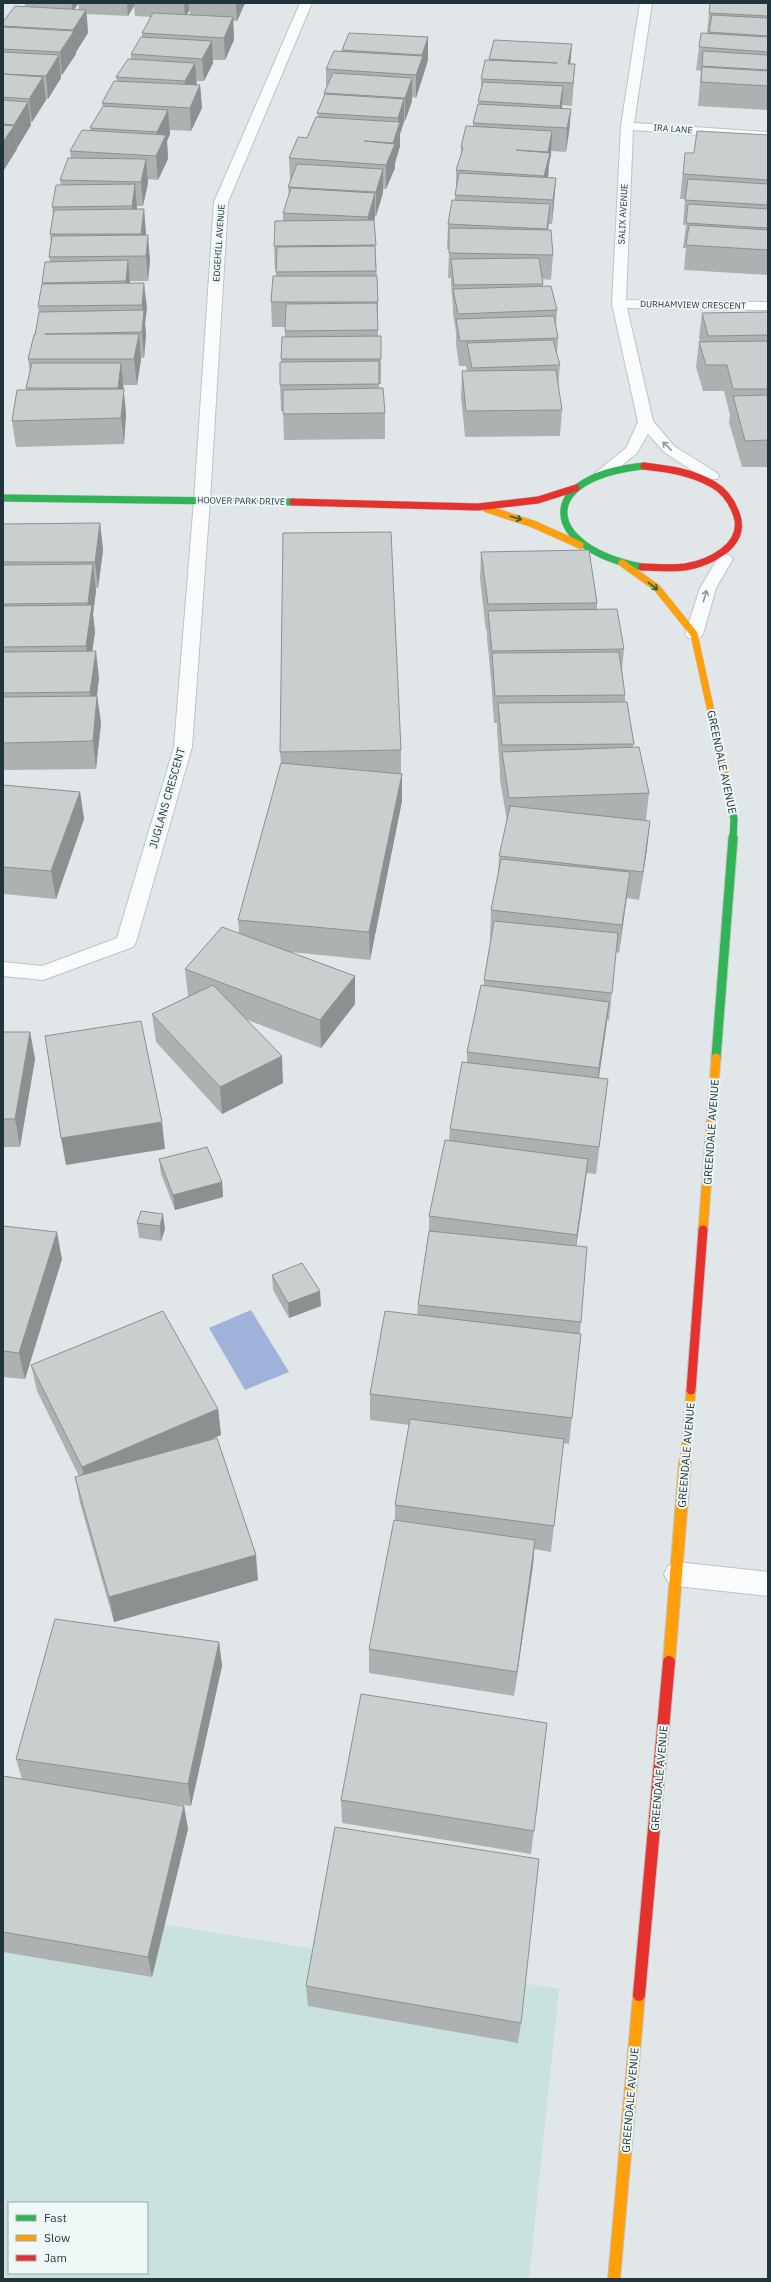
<svg xmlns="http://www.w3.org/2000/svg" width="771" height="2282" font-family="'IBM Plex Sans',sans-serif">
	<style>
		.green { fill: #c9e2de; fill-rule: evenodd }
		.water { fill: #9fb2d9 }
		.lines { fill: none; stroke-linecap: round; stroke-linejoin: round }
		.street-casing { stroke: #bec4c5; stroke-width: 2 }
		.fast-far1-casing { stroke: #bfc5c7; stroke-width: 8 }
		.fast-casing { stroke: #bfc5c7; stroke-width: 11 }
		.slow-far2-casing { stroke: #bfc5c7; stroke-width: 8 }
		.slow-far1-casing { stroke: #bfc5c7; stroke-width: 11 }
		.slow-casing { stroke: #bfc5c7; stroke-width: 14 }
		.jam-far2-casing { stroke: #bfc5c7; stroke-width: 8 }
		.jam-far1-casing { stroke: #bfc5c7; stroke-width: 11 }
		.jam-casing { stroke: #bfc5c7; stroke-width: 14 }
		.street { fill: #fafbfc; fill-rule: evenodd }
		.fast-far1 { stroke: #30b455; stroke-width: 7 }
		.fast { stroke: #30b455; stroke-width: 9 }
		.slow-far2 { stroke: #ff9f0a; stroke-width: 7 }
		.slow-far1 { stroke: #ff9f0a; stroke-width: 9 }
		.slow { stroke: #ff9f0a; stroke-width: 12 }
		.jam-far2 { stroke: #e5322d; stroke-width: 7 }
		.jam-far1 { stroke: #e5322d; stroke-width: 9 }
		.jam { stroke: #e5322d; stroke-width: 12 }
		.wall { fill: #adb1b1; fill-rule: evenodd }
		.shaded-wall { fill: #8d9090 }
		.building { fill: #c9cece; stroke: #8d9090 }
		.oneway { stroke: #8c989c }
		.oneway2 { stroke: #256144 }
		.labels { text-anchor: middle; stroke-width: 4; stroke-linejoin: round; paint-order: stroke }
		.far-street-label { font-size: 9px; fill: #1f343b; stroke: #eff7f7 }
		.street-label { font-size: 11px; fill: #1f343b; stroke: #eff7f7 }
	</style>
	<rect width="100%" height="100%" fill="#e1e7e8"/>
	<path class="green" d="M3,1898l556,91 -30,290h-526zM9,2203h138v70h-138z"/>
	<path class="water" d="M251,1310l38,62 -44,18 -36,-62z"/>
	<g class="lines">
		<g class="street-casing">
			<g id="street">
				<path d="M300,3h12l-84,199 -18,298 -18,247 -56,195 -3,5 -90,33 -40,-4v-14l39,4 75,-28 57,-191 20,-247 20,-298z"/>
				<path d="M640,3h12l-18,120 134,9v8l-135,-10 -7,170 142,2v8l-141,-2 26,113 21,25 43,27 2,3 -2,3h-12l-41,-27 -16,-18 -11,19 -28,23h-12l-2,-3 31,-25 12,-26 -26,-118 9,-178z"/>
				<path d="M725,554l6,2 2,3 -17,29 -13,46 -3,4h-12l-3,-4 15,-46 19,-32z"/>
				<path d="M677,1562l91,10v24l-91,-10 -9,-4 -4,-8 4,-8z"/>
			</g>
		</g>
		<g class="fast-far1-casing">
			<g id="fast-far1">
				<path d="M3,498l290,4"/>
				<path d="M642,567c-100,-19 -109,-90 2,-101"/>
				<path d="M728,789l6,30 -1,20"/>
			</g>
		</g>
		<g class="fast-casing">
			<path id="fast" d="M716,1058l17,-220"/>
		</g>
		<g class="slow-far2-casing">
			<g id="slow-far2">
				<path d="M487,509l46,15 47,21"/>
				<path d="M622,563l35,25 37,46 34,155"/>
			</g>
		</g>
		<g class="slow-far1-casing">
			<g id="slow-far1">
				<path d="M703,1230l13,-172"/>
				<path d="M685,1463l6,-73"/>
			</g>
		</g>
		<g class="slow-casing">
			<g id="slow">
				<path d="M669,1662l16,-200"/>
				<path d="M614,2279l25,-284"/>
			</g>
		</g>
		<g class="jam-far2-casing">
			<g id="jam-far2">
				<path d="M293,502l185,5 60,-7 38,-12"/>
				<path d="M642,567c14,0 29,2 43,0 24,-4 61,-21 52,-51 -4,-12 -11,-24 -23,-31 -22,-13 -45,-16 -70,-19"/>
			</g>
		</g>
		<g class="jam-far1-casing">
			<path id="jam-far1" d="M691,1390l12,-160"/>
		</g>
		<g class="jam-casing">
			<path id="jam" d="M639,1995l30,-333"/>
		</g>
		<use href="#street" class="street"/>
		<use href="#fast-far1" class="fast-far1"/>
		<use href="#fast" class="fast"/>
		<use href="#slow-far2" class="slow-far2"/>
		<use href="#slow-far1" class="slow-far1"/>
		<use href="#slow" class="slow"/>
		<use href="#jam-far2" class="jam-far2"/>
		<use href="#jam-far1" class="jam-far1"/>
		<use href="#jam" class="jam"/>
	</g>
	<g class="wall">
		<path d="M25,3h220l-8,18h-4l1,19 -9,20h-12v3l-9,18h-8v4h4l2,23 -11,23 -21,-1v4l-3,7 1,18 -10,21 -10,-1v4l-5,23h-6v4l7,-1 2,26 4,25 -2,21h-18v2l17,25 -2,15 1,12 -2,23h-3l-4,27h-14l3,29 -2,30 -108,3 -4,-26 15,-31 -1,-2 4,-15 -2,-14 7,-24 4,-20 -1,-9 4,-22v-1l8,-21 -1,-5 2,-13 -1,-10 3,-19 -1,-8 9,-22 -1,-5 11,-22 -1,-7 21,-21 -1,-2 13,-21 -1,-4 15,-22 -1,-4 15,-18v-5l11,-17v-4l9,-16 -16,-1 -1,-10 -6,10 -41,-2 1,19 -12,19v2l-14,21h-1v3l-13,21h-2v1l-14,22h-2l1,3 -14,23v1l-14,21 1,4 -1,2v-154l22,-15zM78,4l1,6h-5zM189,10l1,5h-3z"/>
		<path d="M710,3h58v107l-70,-4 3,-35 -5,-1 3,-23 8,-14z"/>
		<path d="M428,37v23l-5,16 -1,3 -6,19 -4,-1v4l-7,20h-1l-4,13v12l-5,17v5l-9,21h-3v4l-7,23h-1l-1,5 4,81v34l3,23v25h-2v4l6,25v26l-101,1 -1,-29h-2l-1,-26 2,-48h3v-10h-13l-1,-25 5,-26v-6h-1l-1,-24 9,-25v-8l6,-17 -1,-9 2,-4 -1,-25 18,-20 11,-21 -1,-4 8,-18 -1,-2 2,-4v-20l16,-18v-1z"/>
		<path d="M572,44l-2,20h5l-3,42 -10,-1v3l9,1 -2,23 -3,20 -15,-1 -2,13 -1,14h8l-2,24 -2,22h-3l-1,6 5,25 -2,25 -9,-1 1,7 14,24 -1,18 2,10 -1,17 3,10 -2,23 4,22 -2,26 -95,1 -4,-40 1,-26h5l-1,-5h-7l-3,-22v-12l-3,-18v-7l-2,-23v-6h-3l1,-29h-2l1,-25 7,-23v-6l1,-6v-19l5,-14v-9l12,-20v-4l5,-19 3,-11v-14l8,-19v-1z"/>
		<path d="M768,135v140l-84,-5 2,-22h-3l3,-23h-3l2,-26h-5l5,-46h9z"/>
		<path d="M768,312v155h-26l-13,-45 1,-7 -6,-24h-21l-7,-24 3,-25h1l-1,-4 3,-25z"/>
		<path d="M100,523l3,27 -5,38h-3l1,3 -3,23 2,18 -3,19 7,27 -2,18 4,27 -5,46 -93,1v-246z"/>
		<path d="M481,552l116,51v7l27,39 -2,20 3,26v7l9,42 -1,3 16,46 -3,27h-4l5,29 -8,51 -12,-2 -8,55 -3,-1 -7,69 -2,-1 -8,58 9,1 -12,95 -10,-1 -10,73 5,76 -9,96 -3,26 -6,-1 -12,109 -17,-3 -1,16 -19,131 -145,-23v-24l26,-129v-15l14,-80 -39,-5v-26l47,-79 1,-10 11,-71v-18l20,-75 1,-12 17,-66v-11l17,-66v-6l7,-42h-1l1,-28 7,-36 1,-18 8,-34 -7,-43v-6l-3,-43v-7h-3l-3,-44 -4,-41v-7h-1l-6,-52z"/>
		<path d="M401,750v23l1,1v27l-32,159 -80,-8 65,24v28l-34,44 -76,-29 38,64 -61,31 -66,-72 -4,-28 36,-17v-1l-3,-27 54,-36 -1,-13 43,-156 -1,-12z"/>
		<path d="M3,785l77,7 4,27 -28,80 -53,-5z"/>
		<path d="M3,1032h27l5,27 -15,88h-17z"/>
		<path d="M159,1159l63,23 1,15 -48,13 -14,-36z"/>
		<path d="M141,1211l24,18 -4,12 -22,-3 -2,-15z"/>
		<path d="M3,1226l59,33 -37,120 -22,-2z"/>
		<path d="M272,1275l49,31 -32,12 -16,-28z"/>
		<path d="M31,1365l187,44 3,26 -12,5 49,140 -144,42 -34,-119 -5,-26 4,-1 -42,-85z"/>
		<path d="M219,1642l3,24 -31,140 -59,-8 52,8 4,23 -36,148 -149,-25v-176l19,3 -6,-20z"/>
		<path d="M547,1723l-16,131 -189,-31 -1,-23z"/>
		<path d="M306,1986l215,37 -3,20 -210,-37z"/>
	</g>
	<g class="shaded-wall">
		<path d="M72,3h6v1l-6,8z"/>
		<path d="M127,3h7v3l-6,10z"/>
		<path d="M184,3h5v7l-4,9z"/>
		<path d="M236,3h9l-8,18z"/>
		<path d="M86,10l2,23 -12,19v2l-14,21 -2,-23 13,-20v-2z"/>
		<path d="M233,17l1,23 -9,20 -1,-22z"/>
		<path d="M428,37v23l-5,16 -1,3 -6,19v-23l6,-17v-3z"/>
		<path d="M212,41l1,22 -9,18 -2,-22z"/>
		<path d="M572,44l-2,23 -2,-3z"/>
		<path d="M59,55l2,23 -13,21 -2,-23z"/>
		<path d="M195,63l2,23 -10,19 -2,-24z"/>
		<path d="M575,64l-2,23 -1,19 1,-23z"/>
		<path d="M43,77l3,23 -14,22 -3,-23z"/>
		<path d="M412,78v23l-7,20v-23z"/>
		<path d="M200,85l2,23 -11,23 -1,-23z"/>
		<path d="M563,86l-1,24 -4,19 2,-23z"/>
		<path d="M404,99v23l-4,12v12l-5,17v5l-9,21v-24l7,-17v-5l5,-14v-11z"/>
		<path d="M28,102l3,23 -14,23 -3,-23z"/>
		<path d="M571,109l-2,23 -3,20 1,-24z"/>
		<path d="M168,110l2,24 -3,7 1,18 -10,21 -2,-24 3,-6 -2,-18z"/>
		<path d="M14,126l3,23 -13,21 -1,-28z"/>
		<path d="M552,131l-1,24 -2,9 -1,13 -5,23 1,-24 3,-14 1,-10z"/>
		<path d="M146,159l2,24 -5,23 -2,-24z"/>
		<path d="M383,169v24l-7,23v-24z"/>
		<path d="M556,178l-2,24 -2,22 1,-24z"/>
		<path d="M135,184l2,24 -3,22 -2,-24z"/>
		<path d="M375,193v24l-7,25v-25z"/>
		<path d="M550,204l-2,25 -2,24 1,-24z"/>
		<path d="M144,209l2,25 -3,22 -2,-22z"/>
		<path d="M148,235l2,25 -2,21 -2,-25z"/>
		<path d="M128,260l2,25 -2,21 -2,-25z"/>
		<path d="M144,283l3,25 -2,15 1,12 -2,23 -2,-26 1,-13 -1,-14z"/>
		<path d="M139,334l2,26 -4,25 -3,-26z"/>
		<path d="M121,363l5,51 -2,30 -6,-56z"/>
		<path d="M100,523l3,27 -5,38 -3,-26z"/>
		<path d="M93,564l3,27 -3,23 2,18 -6,41 -3,-27 4,-27 -2,-16z"/>
		<path d="M96,651l3,27 -5,41 -4,-27z"/>
		<path d="M97,696l4,27 -5,46 -3,-28z"/>
		<path d="M402,774v27l-32,159 -1,-28z"/>
		<path d="M80,792l4,27 -28,80 -5,-28z"/>
		<path d="M650,821l-3,28 -8,51 4,-28z"/>
		<path d="M630,872l-4,28 -7,53 3,-28z"/>
		<path d="M355,976v28l-34,44 -1,-28z"/>
		<path d="M609,1002l-3,27 -10,67 3,-28z"/>
		<path d="M30,1032l5,27 -15,88 -5,-28z"/>
		<path d="M282,1056l1,27 -61,31 -2,-27z"/>
		<path d="M162,1122l3,27 -99,16 -5,-27z"/>
		<path d="M588,1159l-3,27 -11,76 3,-27z"/>
		<path d="M222,1182l1,15 -48,13 -2,-15z"/>
		<path d="M163,1214l2,15 -4,12 -1,-15z"/>
		<path d="M57,1232l5,27 -37,120 -6,-26z"/>
		<path d="M320,1291l1,15 -32,12 -1,-15z"/>
		<path d="M218,1409l3,26 -134,57 -5,-25z"/>
		<path d="M535,1540l-2,25 -19,131 3,-24z"/>
		<path d="M256,1555l2,25 -144,42 -5,-25z"/>
		<path d="M219,1642l3,24 -31,140 -3,-22z"/>
		<path d="M184,1806l4,23 -36,148 -4,-20z"/>
	</g>
	<g class="building">
		<path d="M710,3h58v13l-59,-3z"/>
		<path d="M15,6l71,4 -13,20 -70,-4v-4z"/>
		<path d="M153,13l80,4 -9,21 -82,-5z"/>
		<path d="M712,15l56,3v18l-59,-4z"/>
		<path d="M3,27l71,4 -14,21 -57,-3z"/>
		<path d="M349,33l79,4 -6,18 -80,-5z"/>
		<path d="M701,33l67,4v15l-69,-5z"/>
		<path d="M141,37l71,4 -10,18 -71,-5z"/>
		<path d="M494,40l78,4 -4,20h7l-2,19 -92,-4 4,-19 72,3 -68,-4z"/>
		<path d="M334,51l89,5 -7,19 -90,-6z"/>
		<path d="M703,51l65,4v15l-66,-4z"/>
		<path d="M3,52l56,3 -13,21 -43,-2z"/>
		<path d="M128,59l67,4 -10,18 -69,-4z"/>
		<path d="M702,67l66,4v15l-67,-4z"/>
		<path d="M333,73l79,5 -7,20 -81,-5z"/>
		<path d="M3,74l40,3 -14,22 -26,-2z"/>
		<path d="M114,81l86,4 -10,23 -88,-5z"/>
		<path d="M483,82l80,4 -3,20 -82,-5z"/>
		<path d="M325,94l79,5 -6,19 -81,-5z"/>
		<path d="M3,100l25,2 -14,23 -11,-1z"/>
		<path d="M478,104l93,5 -4,19 -94,-5z"/>
		<path d="M103,106l65,4 -11,22 -67,-4z"/>
		<path d="M316,117l84,5 -7,21 -29,-2 31,3 -9,21 -97,-7 9,-21 9,1z"/>
		<path d="M3,125l11,1 -11,16z"/>
		<path d="M466,126l86,5 -4,21 -32,-2 34,3 -6,23 -88,-6 7,-22 -2,-1z"/>
		<path d="M82,130l84,5 -10,21 -86,-5z"/>
		<path d="M697,131l71,4v45l-85,-6 2,-21h9z"/>
		<path d="M68,158l78,1 -5,23 -81,-2z"/>
		<path d="M297,164l86,5 -7,23 -88,-5z"/>
		<path d="M459,173l97,5 -3,22 -98,-5z"/>
		<path d="M688,179l80,5v21l-83,-5z"/>
		<path d="M135,184l-3,22 -80,1 4,-22z"/>
		<path d="M291,188l84,5 -7,24 -85,-4z"/>
		<path d="M452,200l98,4 -3,25 -99,-5z"/>
		<path d="M688,204l80,5v19l-82,-5z"/>
		<path d="M144,209l-3,25h-91l4,-24z"/>
		<path d="M374,220l2,25 -102,1 1,-25z"/>
		<path d="M689,225l79,5v20l-82,-5z"/>
		<path d="M449,228l102,2 2,25 -104,-2z"/>
		<path d="M148,235l-2,21 -97,1 3,-21z"/>
		<path d="M375,246l1,25 -100,1 1,-25z"/>
		<path d="M539,258l4,26 -89,1 -3,-26z"/>
		<path d="M128,260l-2,21 -84,2 3,-21z"/>
		<path d="M273,276h104l1,26h-107z"/>
		<path d="M144,283l-2,22 -104,1 4,-22z"/>
		<path d="M551,286l6,24 -99,4 -5,-25z"/>
		<path d="M377,303l1,27 -93,1 1,-27z"/>
		<path d="M144,310l-2,22 -97,2h94l-5,25h-106l6,-24h1l4,-23z"/>
		<path d="M768,312v23l-60,1 -6,-23z"/>
		<path d="M554,316l4,22 -98,3 -4,-22z"/>
		<path d="M381,336v23h-100l1,-22z"/>
		<path d="M553,340l7,25 -88,3 -5,-25z"/>
		<path d="M768,341v48h-35l-6,-24h-21l-7,-23z"/>
		<path d="M379,361v23l-99,1v-23z"/>
		<path d="M32,363h89l-3,25h-92z"/>
		<path d="M556,370l6,40 -96,1 -4,-40z"/>
		<path d="M383,388l2,25 -102,1v-24z"/>
		<path d="M124,389l-3,29 -109,3 5,-31z"/>
		<path d="M768,395v45l-23,1 -12,-45z"/>
		<path d="M100,523l-5,39h-92v-38z"/>
		<path d="M391,532l10,218 -121,2 3,-219z"/>
		<path d="M589,550l8,53 -109,1 -7,-52z"/>
		<path d="M93,564l-5,39 -85,1v-39z"/>
		<path d="M92,605l-6,41 -83,1v-41z"/>
		<path d="M617,609l7,40 -132,2 -4,-40z"/>
		<path d="M96,651l-6,41 -87,1v-41z"/>
		<path d="M619,652l6,43 -130,1 -3,-43z"/>
		<path d="M97,696l-4,45 -90,2v-46z"/>
		<path d="M627,702l7,42 -132,1 -4,-42z"/>
		<path d="M639,747l10,46 -140,5 -7,-46z"/>
		<path d="M281,763l121,11 -33,158 -131,-12z"/>
		<path d="M3,785l77,7 -29,79 -48,-4z"/>
		<path d="M510,806l140,15 -7,51 -144,-16z"/>
		<path d="M501,859l129,13 -8,53 -131,-15z"/>
		<path d="M494,921l124,12 -6,60 -128,-13z"/>
		<path d="M222,927l133,49 -35,44 -135,-51z"/>
		<path d="M213,985l69,71 -62,31 -68,-73z"/>
		<path d="M481,985l128,17 -10,66 -132,-16z"/>
		<path d="M141,1021l21,101 -101,16 -16,-102z"/>
		<path d="M3,1032h27l-15,87h-12z"/>
		<path d="M462,1062l146,17 -9,68 -149,-18z"/>
		<path d="M445,1140l143,19 -11,76 -148,-19z"/>
		<path d="M207,1147l15,35 -49,13 -14,-36z"/>
		<path d="M141,1211l22,3 -3,12 -23,-3z"/>
		<path d="M3,1226l54,6 -38,121 -16,-2z"/>
		<path d="M429,1231l158,16 -6,75 -163,-17z"/>
		<path d="M302,1263l18,28 -32,12 -16,-28z"/>
		<path d="M163,1311l55,98 -136,58 -51,-102z"/>
		<path d="M385,1311l196,23 -9,84 -202,-24z"/>
		<path d="M410,1419l154,20 -10,87 -159,-21z"/>
		<path d="M217,1438l39,117 -147,42 -34,-120z"/>
		<path d="M394,1520l141,20 -18,132 -148,-23z"/>
		<path d="M55,1619l164,23 -31,142 -172,-25z"/>
		<path d="M361,1694l186,29 -13,108 -193,-31z"/>
		<path d="M3,1776l181,30 -36,151 -145,-25z"/>
		<path d="M335,1827l204,32 -18,164 -215,-37z"/>
	</g>
	<defs><path id="oneway-shaft" d="M-6 0H5M1.5-3L5.5 0L1.5 3" fill="none" stroke-width="1.6" stroke-linecap="round" stroke-linejoin="round"/></defs>
	<g class="oneway">
		<use href="#oneway-shaft" transform="translate(667 446) rotate(-136)"/>
		<use href="#oneway-shaft" transform="translate(705 596) rotate(-73)"/>
	</g>
	<g class="oneway2">
		<use href="#oneway-shaft" transform="translate(516 518) rotate(17)"/>
		<use href="#oneway-shaft" transform="translate(653 586) rotate(38)"/>
	</g>
	<g class="labels">
		<g class="far-street-label">
			<text transform="translate(673 129) rotate(4)" y="3">IRA LANE</text>
			<text transform="translate(623 214) rotate(-87)" y="3">SALIX AVENUE</text>
			<text transform="translate(219 243) rotate(-86)" y="3">EDGEHILL AVENUE</text>
			<text transform="translate(693 305) rotate(1)" y="3">DURHAMVIEW CRESCENT</text>
			<text transform="translate(241 501) rotate(1)" y="3">HOOVER PARK DRIVE</text>
		</g>
		<g class="street-label">
			<text transform="translate(722 762) rotate(78)" y="4">GREENDALE AVENUE</text>
			<text transform="translate(167 798) rotate(-74)" y="4">JUGLANS CRESCENT</text>
			<text transform="translate(711 1132) rotate(-86)" y="4">GREENDALE AVENUE</text>
			<text transform="translate(686 1455) rotate(-85)" y="4">GREENDALE AVENUE</text>
			<text transform="translate(659 1778) rotate(-85)" y="4">GREENDALE AVENUE</text>
			<text transform="translate(630 2100) rotate(-85)" y="4">GREENDALE AVENUE</text>
		</g>
	</g>
	<rect width="771" height="2282" fill="none" stroke="#1f343b" stroke-width="8"/>
	<rect x="8" y="2202" width="140" height="72" fill="#eff7f7" stroke="#9ca9ac"/>
	<rect x="16" y="2215" width="20" height="6" fill="#30b455" stroke="#9ca9ac"/>
	<text x="44" y="2222" font-size="12" fill="#1f343b">Fast</text>
	<rect x="16" y="2235" width="20" height="6" fill="#ff9f0a" stroke="#9ca9ac"/>
	<text x="44" y="2242" font-size="12" fill="#1f343b">Slow</text>
	<rect x="16" y="2255" width="20" height="6" fill="#e5322d" stroke="#9ca9ac"/>
	<text x="44" y="2262" font-size="12" fill="#1f343b">Jam</text>
</svg>
